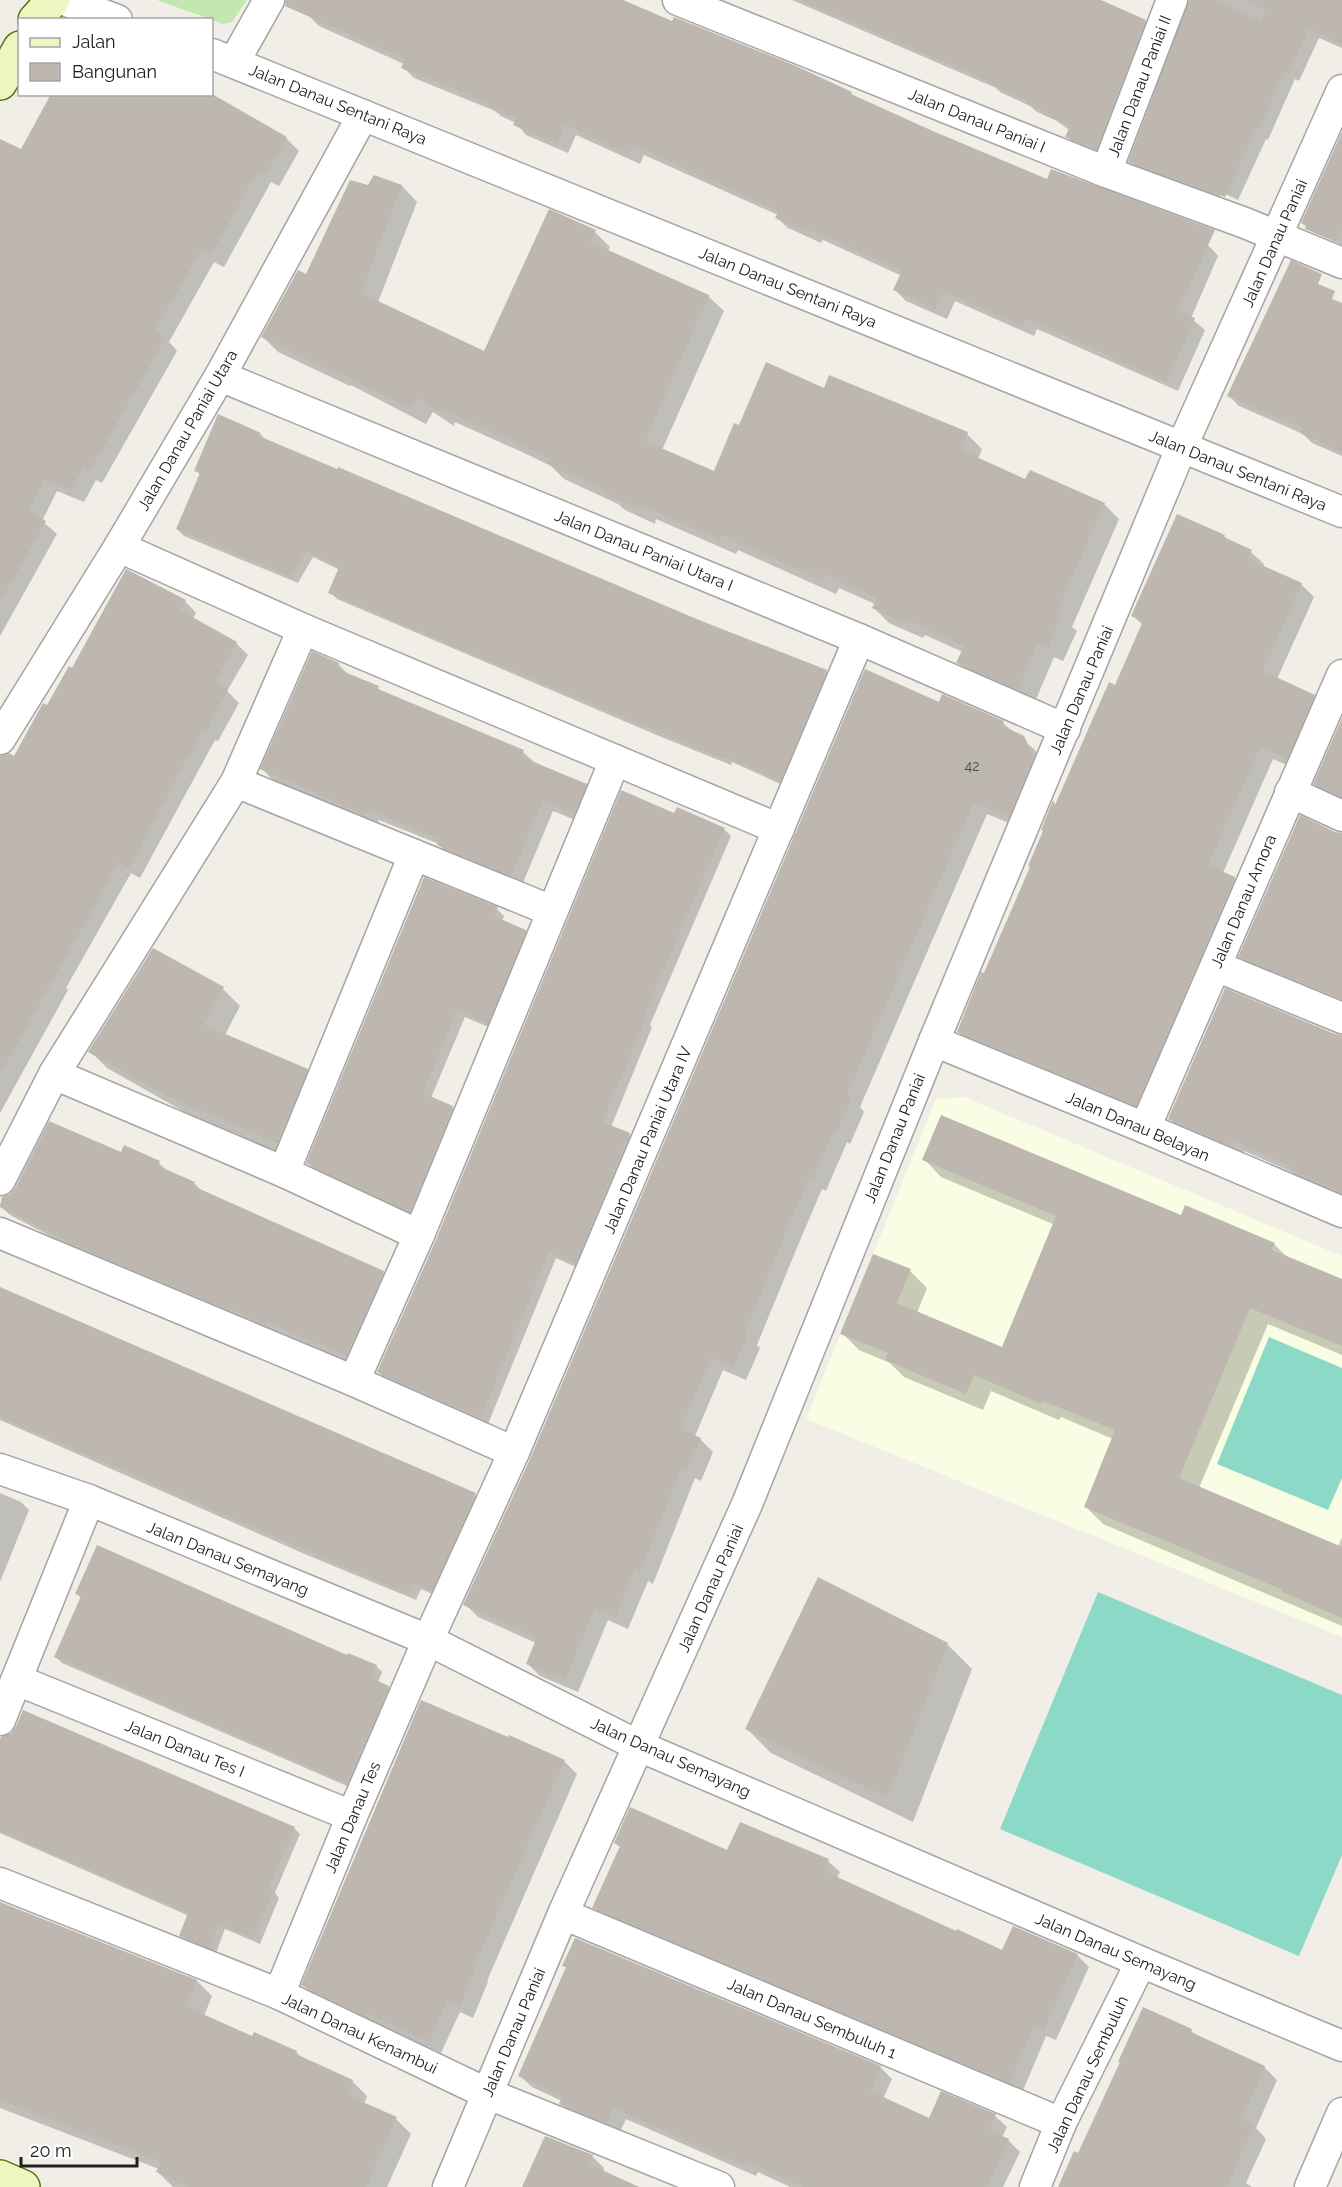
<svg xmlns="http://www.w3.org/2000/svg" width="1342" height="2187" font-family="Raleway,sans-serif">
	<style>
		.education { fill: #f9fde3 }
		.grass { fill: #c4e6b1 }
		.pitch { fill: #8bd9c6 }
		.shadow { fill: #0003 }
		.building { fill: #bdb7b0 }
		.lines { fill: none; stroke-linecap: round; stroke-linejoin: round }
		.street-casing { stroke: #a4a4a4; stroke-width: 33 }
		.secondary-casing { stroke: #58720d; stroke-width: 36 }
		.street { stroke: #fff; stroke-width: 30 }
		.secondary { stroke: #ebf6c0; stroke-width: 33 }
		.labels { text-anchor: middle; stroke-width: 4.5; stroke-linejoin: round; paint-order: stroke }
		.number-label { font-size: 14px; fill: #474644 }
		.street-label { font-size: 16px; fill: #202020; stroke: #fff }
	</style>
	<rect width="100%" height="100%" fill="#f0eee7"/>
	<path class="education" d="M964,1097l378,159v381l-536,-218 130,-320z"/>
	<path class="grass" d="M157,0h90l-15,22 -9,2z"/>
	<g class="pitch">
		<path d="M1269,1337l73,31v110l-14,32 -111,-46z"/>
		<path d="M1098,1592l244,103v160l-43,101 -299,-127z"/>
	</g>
	<g class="shadow">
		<path d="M315,0h305l53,23 178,70 5,5 79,36 273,111 10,11 -27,62 14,12 -27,61 -141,-62 -3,7 -79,-35 -8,18 -41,-18 -11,-11 7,-14 -79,-36 -2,3 -33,-15 -11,-10 1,-3 -134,-60 -4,9 -64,-29 -8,18 -42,-18 -10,-12 -15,-7 -6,-5 -81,-33 -11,-11 1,-3 -85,-38 -11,-11z"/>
		<path d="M792,0h306l47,22 10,9 -49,127 -30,-12 -9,-9 2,-7 -12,-9 -20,-9 -7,-6 -30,-14 -4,-4z"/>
		<path d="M1190,0h152v48l-23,-10 -20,43 -4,-2 -27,61 -2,-1 -28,61 -17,-8 -3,8 -78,-29 -10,-10z"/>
		<path d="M1342,136v109l-29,-13z"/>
		<path d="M286,138l13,13 -20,35 -8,-4 -47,85 -10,-5 -45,80 8,9 -75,132 -6,-3 -12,22 -27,-11 -15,30 15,13 -57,102v-482l21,-3z"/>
		<path d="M374,176l28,10 15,16 -39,100 107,51 110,-121 15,15 -2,5 100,44 16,15 -62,139 53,23 24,-46 86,-37 142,44 15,15 -4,10 48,22 78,23 15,15 -47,108 5,4 -14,30 -9,-4 -20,47 -60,-26 -16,-16 5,-10 -38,-17 -2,3 -34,-15 -15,-15 1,-4 -36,-16 -3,6 -98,-44 -2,4 -80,-35 -1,5 -30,-14 -7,-6 -54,-25 -13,-13 -29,-14 -67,-30 -1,4 -21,-14 -7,12 -75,-39 -1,1 -72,-34 -15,-15z"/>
		<path d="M1342,305v151l-30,-13 -9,-9 -64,-28 -10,-10z"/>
		<path d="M260,434l6,6 433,181 127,50 7,7 -46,109 -55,-25 -1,3 -72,-29 -322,-137 -7,-7 10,-22 -27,-13 -15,26 -114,-47 -7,-7 23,-54 -4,-5z"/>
		<path d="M1224,536l5,5 22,11 13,12 -1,3 38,17 13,13 -37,82 37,17 13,13 -27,62 -27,-12 -50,114 11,5 13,13 -98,227 -178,-74 -13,-13 74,-163 22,-65 2,3 60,-119 27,-62 -10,-9z"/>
		<path d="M185,601l11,12 -3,6 43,24 12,12 -21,36 12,12 -21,38 -3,-1 -75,138 -9,-5 -65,115 2,2 -68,123v-346l14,-9 59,-88z"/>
		<path d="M338,664l11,11 29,13 5,5 140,59 11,10 52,23 10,11 -11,28 -32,-13 -31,74 -73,-29 -10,-12 -60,-24 -2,5 -104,-45 -11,-11z"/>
		<path d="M943,696l60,27 33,28 10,18 -24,59 -35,-14 -127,293 4,5 -14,32 -3,-2 -21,49 -4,-2 -21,49 -44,107 3,3 -14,32 -23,-10 -28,66 5,3 13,13 -12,29 -6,-3 -42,106 -5,-3 -20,48 -20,-9 -30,72 -38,-16 -13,-13 9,-20 -58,-26 -13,-13z"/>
		<path d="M1342,723v79l-15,-6 -12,-12z"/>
		<path d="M675,815l49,14 7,7 -81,189 2,2 -41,100 19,8 6,7 -54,128 -26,-12 -68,166 -103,-45 -6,-7z"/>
		<path d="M1334,833l8,2v170l-90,-37 -12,-12z"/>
		<path d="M497,909l7,7 -2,5 24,10 7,8 -38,91 -30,-13 -34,81 22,10 7,7 -42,103 -102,-47 -8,-8z"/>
		<path d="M153,950l70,39 17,17 -15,29 82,35 17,17 -30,72 -106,-45 -81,-46 -17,-17z"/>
		<path d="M1342,1037v162l-39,-17 -11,-10 -48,-21 -2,5 -60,-25 -12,-12z"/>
		<path d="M122,1154l37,9 9,9 26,11 8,8 181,81 11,10 -37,83 -80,-34 -1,3 -182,-75 -84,-44 -10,-9 3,-8z"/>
		<path d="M924,1159l258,58 92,27 14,14 54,23v74l-74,-31 -69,164 139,59 4,-10v89l-239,-102 -18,-18 28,-67 -52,-22 -2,3 -68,-29 -8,19 -79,-33 -14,-14 -31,-13 -17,-17 68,-62 17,17 -10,25 86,36 52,-124 -114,-48z"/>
		<path d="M0,1288l475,207 7,7 -43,95 -18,-8 -5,11 -109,-45 -307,-135z"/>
		<path d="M0,1493l21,9 8,8 -29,72z"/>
		<path d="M77,1594l299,72 6,6 -4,10 11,5 6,6 -41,96 -292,-126 -6,-6 25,-59z"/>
		<path d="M947,1644l25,25 -59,153 -142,-69 -25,-25z"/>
		<path d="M23,1712l271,116 6,6 -25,59 4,5 -19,46 -35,-15 -9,24 -29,-12 -6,-6 8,-19 -189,-83v-89l12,-10z"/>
		<path d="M564,1761l13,13 -90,207 1,1 -15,36 -13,-6 -19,41 -62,-28 -1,3 -62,-30 -13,-13z"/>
		<path d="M615,1843l213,18 12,11 -3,6 166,74 74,3 12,12 -33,73 -10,-4 -24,57 -416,-174 -12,-12 27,-59z"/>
		<path d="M0,1903l197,78 15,15 -8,20 49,22 1,-4 43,19 6,6 49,22 15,15 -3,8 32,15 15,15 -24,53h-214l-15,-15 1,-3 -159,-61z"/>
		<path d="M564,1965l316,102 12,12 -9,20 46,21 66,-4 12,11 -5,11 6,2 12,12 -17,35h-213l-32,-15 -2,4 -130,-57 -7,15 -46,-19 -12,-11 1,-3 -30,-14 -12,-11 47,-108z"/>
		<path d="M1191,2031l7,6 66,30 13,13 -21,48 10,11 -20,44 6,4h-192l19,-32z"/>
		<path d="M592,2156l12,12 -1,4 -79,15z"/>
	</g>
	<g class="building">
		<path d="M286,0h337l49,21 2,-4 122,49 56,26 -1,2 84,38 112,47 4,-10 164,61 -37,81 17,7 -28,64 -141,-63 -3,7 -79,-34 -8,17 -43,-19 9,-19 -90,-41 -1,3 -36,-15 4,-7 -146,-66 -4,9 -64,-29 -8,19 -44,-19 3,-7 -28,-12 1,-3 -88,-35 4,-9 -120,-53z"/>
		<path d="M800,0h301l45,20 -50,129 -31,-12 5,-11 -19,-8 1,-3 -27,-12 1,-3 -38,-17 1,-2z"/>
		<path d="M1189,0h25l47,21 5,-11 -22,-10h98v44l-33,-15 -20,44 -4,-2 -27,60 -2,-1 -31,67 -97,-35z"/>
		<path d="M51,94h161l75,43 -21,38 -8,-4 -47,84 -10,-5 -46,81 11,6 -77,135 -6,-4 -12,22 -27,-11 -15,32 17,10 -46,81v-463l21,10z"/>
		<path d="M1342,132v98l-6,12 -31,-13 1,-3 -5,-3z"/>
		<path d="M374,175l28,10 -41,108 123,58 65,-142 47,21 -6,12 119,53 -64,146 69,30 20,-48 5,2 27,-63 58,26 5,-13 139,57 -7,18 64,29 5,-9 75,33 -48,109 5,3 -14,32 -10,-4 -20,47 -62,-27 8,-17 -55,-25 -1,3 -36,-16 5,-10 -54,-24 -2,6 -99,-45 -2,5 -79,-35 -2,4 -31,-14 1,-3 -62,-28 3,-5 -44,-21 -66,-30 -2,4 -21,-14 -6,11 -76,-38 -1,1 -73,-35 37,-67 8,4 44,-94 18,5z"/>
		<path d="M1291,260l31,14 -4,10 17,7 -3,8 10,4v149l-42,-19 2,-5 -75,-32z"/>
		<path d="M218,414l43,19 -2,3 78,33 1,-2 361,153 128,50 -47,111 -55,-24 -1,2 -73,-30 -323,-136 11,-26 -33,-16 -15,26 -115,-48 24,-56 -6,-2z"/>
		<path d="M1177,514l48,21 -1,2 28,13 -4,9 54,24 -39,88 52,24 -28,64 -27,-12 -52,118 27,12 -99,229 -179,-74 24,-60 3,1 46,-106 -2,-1 15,-35 -2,-1 12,-30 2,5 54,-123 6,3 28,-64 -12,-5z"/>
		<path d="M126,569l60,31 -6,10 57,32 -22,40 13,8 -22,41 -3,-2 -74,139 -10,-6 -119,213v-319l9,-3 5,3 29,-53 4,2 22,-39 3,2z"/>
		<path d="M312,651l27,12 -2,6 42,17 -1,3 146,61 -3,7 66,27 -13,30 -31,-13 -32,75 -74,-31 2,-6 -71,-29 -2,5 -106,-46z"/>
		<path d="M865,669l74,33 3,-8 62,27 -2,5 22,10 10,20 -25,61 -35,-15 -127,293 5,3 -15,34 -3,-1 -21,48 -4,-1 -20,47 -44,107 3,2 -15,34 -22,-10 -31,71 21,9 -13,31 -6,-2 -42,105 -5,-2 -20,47 -20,-9 -30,72 -39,-16 11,-27 -74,-32 67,-146z"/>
		<path d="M1342,718v79l-29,-13z"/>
		<path d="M621,790l53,23 3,-6 48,21 -82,190 3,1 -42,99 -1,4 27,11 -55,131 -26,-12 -68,166 -104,-46 58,-130z"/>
		<path d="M1300,815l35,17 7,1v166l-104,-42z"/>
		<path d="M424,877l74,30 -4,9 32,14 -38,94 -31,-14 -34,83 30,13 -43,106 -104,-49z"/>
		<path d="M153,948l71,39 -20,38 104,44 -31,74 -108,-46 -81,-45z"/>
		<path d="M1225,988l110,46 7,1v158l-53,-23 2,-4 -59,-26 -3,5 -61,-26z"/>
		<path d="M941,1115l240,100 4,-10 90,38 -3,7 70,29v67l-92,-38 -71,170 163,69v71l-60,-26 1,-2 -199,-83 31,-77 -72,-29 -1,3 -68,-29 -8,19 -81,-34 3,-7 -48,-19 33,-80 38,15 -14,34 105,44 54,-131 -134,-56z"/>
		<path d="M49,1121l72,31 3,-7 36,16 -2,5 37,16 -2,4 191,85 -38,85 -79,-34 -1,2 -36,-15 -1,1 -146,-61 -83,-42 2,-10 8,-3 5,-6z"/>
		<path d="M0,1287l476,206 -44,98 -19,-8 -4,11 -39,-17v1l-370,-161z"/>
		<path d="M97,1545l250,110 1,-2 29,12 -6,13 18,8 -42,97 -293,-126 27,-61 -6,-2z"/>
		<path d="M818,1577l130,66 -60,155 -143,-69z"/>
		<path d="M421,1700l87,37 1,-2 56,25 -91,207 2,1 -16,39 -13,-6 -18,41 -63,-29 -1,3 -64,-31z"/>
		<path d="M23,1710l272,117 -27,61 6,3 -21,47 -34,-14 -9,24 -31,-12 9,-23 -188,-82v-91l1,-3 10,-4 5,-6z"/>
		<path d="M630,1807l97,43 13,-28 89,37 -5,12 132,60 1,-2 45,21 11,-24 65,28 -34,76 -10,-5 -24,58 -418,-175 28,-62 -6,-3z"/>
		<path d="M0,1902l197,78 -10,27 65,29 2,-4 43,19 -1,3 57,26 -6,15 50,22 -31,70h-178l-32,-15 5,-10 -161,-62z"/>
		<path d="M575,1938l306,128 -11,25 59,27 12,-27 55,23 -7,16 20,9 -22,48h-184l-57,-26 -2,4 -44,-18 -86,-39 -7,15 -48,-19 4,-8 -45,-20 48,-109 -4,-1z"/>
		<path d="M1143,2007l49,22 -1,3 74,34 -23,53 12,6 -27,62h-169l16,-36 4,2 42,-91h-2z"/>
		<path d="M545,2136l48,19 -4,9 50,23h-117z"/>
	</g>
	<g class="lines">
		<g class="street-casing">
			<g id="street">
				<path d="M64,0l53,20"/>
				<path d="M678,0l428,172 139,51 97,40"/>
				<path d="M212,54l1130,458"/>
				<path d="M234,62l35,-62"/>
				<path d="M1106,172l66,-172"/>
				<path d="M220,376l639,263 206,90"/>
				<path d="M119,547l184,82 476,200"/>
				<path d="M0,739l119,-192 101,-171 143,-261"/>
				<path d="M236,782l316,129"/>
				<path d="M1290,792l52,24"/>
				<path d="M1216,966l126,52"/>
				<path d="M934,1041l211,87 197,84"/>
				<path d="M54,1074l230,98 135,63"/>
				<path d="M1145,1128l197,-453"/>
				<path d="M284,1172l130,-317"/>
				<path d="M0,1180l54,-106 182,-292 67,-153"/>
				<path d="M0,1233l354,148 160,71"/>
				<path d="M354,1381l65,-146 196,-475"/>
				<path d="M0,1469l89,31 339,140 211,106 502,216 201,84"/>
				<path d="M17,1680l335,136"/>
				<path d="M0,1720l89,-220"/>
				<path d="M0,1883l279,111 207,99 233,94"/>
				<path d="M563,1914l498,209"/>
				<path d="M279,1994l73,-178 76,-176 86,-188 345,-813"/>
				<path d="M448,2187l115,-273 184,-410 187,-463 248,-595 160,-356"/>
				<path d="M1035,2187l26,-64 80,-161"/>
				<path d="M1310,2187l32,-74"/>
			</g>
		</g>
		<g class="secondary-casing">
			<g id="secondary">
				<path d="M35,20l18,-20"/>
				<path d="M0,83l20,-35"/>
				<path d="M0,2177l23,10"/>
			</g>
		</g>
		<use href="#street" class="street"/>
		<use href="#secondary" class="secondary"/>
	</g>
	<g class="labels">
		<g class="number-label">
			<text x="972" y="771">42</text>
		</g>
		<g class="street-label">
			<text transform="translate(1139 86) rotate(-69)" y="6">Jalan Danau Paniai II</text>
			<text transform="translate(338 104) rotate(22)" y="6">Jalan Danau Sentani Raya</text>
			<text transform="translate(977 120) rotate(22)" y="6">Jalan Danau Paniai I</text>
			<text transform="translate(1274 243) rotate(-66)" y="6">Jalan Danau Paniai</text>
			<text transform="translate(788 287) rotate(22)" y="6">Jalan Danau Sentani Raya</text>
			<text transform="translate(187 430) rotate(-60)" y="6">Jalan Danau Paniai Utara</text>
			<text transform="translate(1238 470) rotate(22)" y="6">Jalan Danau Sentani Raya</text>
			<text transform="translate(644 550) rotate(22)" y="6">Jalan Danau Paniai Utara I</text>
			<text transform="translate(1081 690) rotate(-67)" y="6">Jalan Danau Paniai</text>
			<text transform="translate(1243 901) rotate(-67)" y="6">Jalan Danau Amora</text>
			<text transform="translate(1138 1126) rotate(23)" y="6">Jalan Danau Belayan</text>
			<text transform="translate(894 1138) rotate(-68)" y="6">Jalan Danau Paniai</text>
			<text transform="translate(647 1140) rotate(-67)" y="6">Jalan Danau Paniai Utara IV</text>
			<text transform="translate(228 1558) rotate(22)" y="6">Jalan Danau Semayang</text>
			<text transform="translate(710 1588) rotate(-66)" y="6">Jalan Danau Paniai</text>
			<text transform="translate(185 1748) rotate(22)" y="6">Jalan Danau Tes I</text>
			<text transform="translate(671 1757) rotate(24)" y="6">Jalan Danau Semayang</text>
			<text transform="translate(352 1817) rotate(-67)" y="6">Jalan Danau Tes</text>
			<text transform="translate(1116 1951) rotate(23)" y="6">Jalan Danau Semayang</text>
			<text transform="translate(812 2018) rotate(23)" y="6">Jalan Danau Sembuluh 1</text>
			<text transform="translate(513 2032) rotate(-67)" y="6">Jalan Danau Paniai</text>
			<text transform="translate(360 2033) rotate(25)" y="6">Jalan Danau Kenambui</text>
			<text transform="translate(1087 2074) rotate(-65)" y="6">Jalan Danau Sembuluh</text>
		</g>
	</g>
	<rect x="18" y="18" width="195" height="78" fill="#ffffff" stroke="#a6a6a6" stroke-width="1.5"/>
	<rect x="30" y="38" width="30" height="9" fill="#ebf6c0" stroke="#a6a6a6" stroke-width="1.5"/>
	<text x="72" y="48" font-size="18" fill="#202020">Jalan</text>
	<rect x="30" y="63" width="30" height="18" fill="#bdb7b0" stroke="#a6a6a6" stroke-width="1.5"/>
	<text x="72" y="78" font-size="18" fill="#202020">Bangunan</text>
	<path d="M21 2157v9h116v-9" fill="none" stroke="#202020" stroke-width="3"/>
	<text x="30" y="2157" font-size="18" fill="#202020" stroke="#ffffff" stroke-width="4.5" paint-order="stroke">20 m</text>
</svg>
